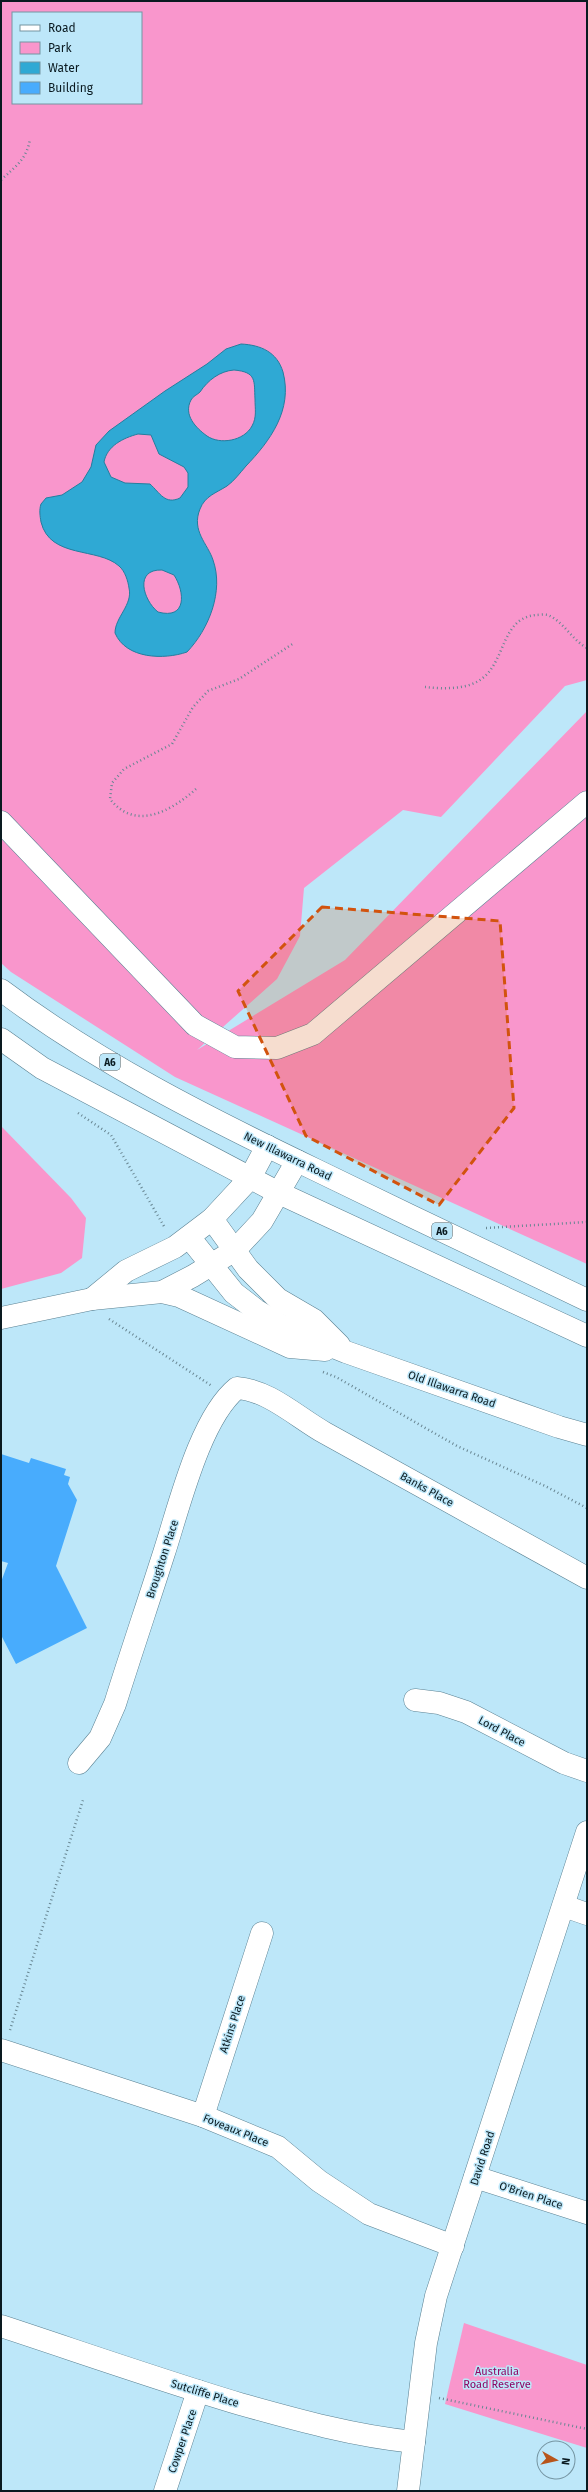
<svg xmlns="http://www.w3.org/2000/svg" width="588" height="2492" font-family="'Fira Sans',sans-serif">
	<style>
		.green { fill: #f996cc; fill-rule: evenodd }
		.water { fill: #2fa9d4; stroke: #247e9e; fill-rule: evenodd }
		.building { fill: #48acfd }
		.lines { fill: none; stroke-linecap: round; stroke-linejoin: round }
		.minor-casing { stroke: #5a8192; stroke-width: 23 }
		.highway-casing { stroke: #5a8192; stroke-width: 23 }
		.path { stroke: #688692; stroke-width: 2.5; stroke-dasharray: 1 3; stroke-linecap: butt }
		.minor { stroke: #fff; stroke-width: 22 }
		.highway { stroke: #fff; stroke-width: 22 }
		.marked { fill: #d2530e; fill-opacity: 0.2; stroke: #d2530e; stroke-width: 3; stroke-dasharray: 8 5; stroke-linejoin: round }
		.labels { text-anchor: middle; stroke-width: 3; stroke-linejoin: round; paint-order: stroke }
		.shield { fill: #bde7f9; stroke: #405861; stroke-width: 1 }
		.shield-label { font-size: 10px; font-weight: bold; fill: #0a1a20 }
		.street-label { font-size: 11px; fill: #0a1a20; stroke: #bde7f9 }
		.park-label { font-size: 11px; fill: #8f0664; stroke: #bde7f9 }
	</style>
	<rect width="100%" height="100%" fill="#bde7f9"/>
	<g class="green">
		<path d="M1,1h586v679l-22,6 -124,131 -38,-7 -99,78 -4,48 -23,43 -80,71 148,-90 242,-249v553l-412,-187 -164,-105 -10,-9zM13,13h128v90h-128z"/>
		<path d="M1,1126l70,72 15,20 -4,40 -21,15 -60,16z"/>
		<path d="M464,2323l123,42v83l-142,-44z"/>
	</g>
	<path class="water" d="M241,344c20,1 36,8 42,28 10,38 -13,69 -37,94 -6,7 -12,15 -19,20 -11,7 -22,10 -27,23 -9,22 8,35 13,51 11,31 -4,69 -26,92 -23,8 -61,7 -72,-19 0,-16 18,-28 14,-45 -1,-7 -4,-17 -10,-22 -21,-19 -69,-7 -78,-44 -1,-6 -2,-12 0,-18l5,-6 16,-3 20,-13 9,-15 5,-22 13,-14 56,-40 42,-27 19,-15zM234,370c23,2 20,11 21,29 0,10 2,18 -3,27 -8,15 -32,19 -45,10 -11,-8 -24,-21 -16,-36 2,-4 6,-5 9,-8 8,-12 20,-21 34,-22zM138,434l13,1 8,19 25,13 4,6v14l-8,11c-15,7 -20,-5 -30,-14l-25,-1 -14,-6 -7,-15c3,-16 19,-24 34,-28zM162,570l12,5c11,17 13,45 -16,37 -15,-12 -24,-43 4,-42z"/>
	<path class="building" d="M1,1454l28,9 2,-5 35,11 -2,6 6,2 -2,7 9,16 -21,66 31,62 -71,36 -15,-29v-53l7,-19 -7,-2z"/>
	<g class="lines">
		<g class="minor-casing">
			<g id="minor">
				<path d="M1,822l194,203 40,22 42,1 36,-14 274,-232"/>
				<path d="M212,1219l36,50 30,30 36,21 25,25"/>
				<path d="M189,1237l45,56 22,17 26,16 64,26 213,75 28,8"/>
				<path d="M162,1292l17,4 111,51 35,3"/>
				<path d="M92,1299l34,-28 49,-24 37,-28 38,-41 17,-32"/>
				<path d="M1,1318l91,-19 70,-7 31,-16 42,-26 27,-29 35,-60"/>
				<path d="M415,1700l24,3 27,9 98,51 23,8"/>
				<path d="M79,1763l21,-25 15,-34c16,-51 33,-101 49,-151 15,-46 36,-135 73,-165 32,2 61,30 88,45 87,49 175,96 262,145"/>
				<path d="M564,1906l23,8"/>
				<path d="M1,2050l202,66 75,31 41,34 50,33 84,32"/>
				<path d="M203,2116l59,-183"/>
				<path d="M475,2177l112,36"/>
				<path d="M1,2326c79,26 159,54 239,78 57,16 114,32 174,38"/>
				<path d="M165,2491l33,-100"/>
				<path d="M408,2491l18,-148 10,-47 151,-464"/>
			</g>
		</g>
		<g class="highway-casing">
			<g id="highway">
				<path d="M1,990c97,73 207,128 315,180 90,44 181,87 271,130"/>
				<path d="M1,1039l41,29 237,125 308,143"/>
			</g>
		</g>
		<g class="path">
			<path d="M1,180c14,-13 26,-21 29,-41"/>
			<path d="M425,687c19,2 44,3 59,-10 22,-19 18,-59 52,-62 3,0 8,-1 12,0 16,7 24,25 39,33"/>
			<path d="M196,789c-26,23 -61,42 -86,10l2,-16 12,-14 48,-25 21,-37 15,-16 31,-12 55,-36"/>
			<path d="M78,1113l33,22 54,93"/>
			<path d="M486,1228l101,-6"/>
			<path d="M109,1319l103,67"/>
			<path d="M323,1372l13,5 121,69 88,40 42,22"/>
			<path d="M10,2030l73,-230"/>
			<path d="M439,2398l148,31"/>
		</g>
		<use href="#minor" class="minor"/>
		<use href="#highway" class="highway"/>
	</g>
	<path class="marked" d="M322,907l178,14 14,187 -75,97 -133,-69 -68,-145z"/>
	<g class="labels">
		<g class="shield">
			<rect x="100" y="1054" width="20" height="16" rx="3"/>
			<rect x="432" y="1223" width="20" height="16" rx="3"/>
		</g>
		<g class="shield-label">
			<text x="110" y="1066">A6</text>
			<text x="442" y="1235">A6</text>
		</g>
		<g class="street-label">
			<text transform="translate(288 1156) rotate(26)" y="4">New Illawarra Road</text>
			<text transform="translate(452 1389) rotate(19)" y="4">Old Illawarra Road</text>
			<text transform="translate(427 1489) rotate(29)" y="4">Banks Place</text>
			<text transform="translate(162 1559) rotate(-72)" y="4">Broughton Place</text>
			<text transform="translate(502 1731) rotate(28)" y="4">Lord Place</text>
			<text transform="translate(232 2024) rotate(-72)" y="4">Atkins Place</text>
			<text transform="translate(236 2130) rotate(22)" y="4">Foveaux Place</text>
			<text transform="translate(482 2158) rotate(-72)" y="4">David Road</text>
			<text transform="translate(531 2195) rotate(18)" y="4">O'Brien Place</text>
			<text transform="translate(205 2393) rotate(17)" y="4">Sutcliffe Place</text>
			<text transform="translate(182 2441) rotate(-71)" y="4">Cowper Place</text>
		</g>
		<g class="park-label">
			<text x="497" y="2375">Australia<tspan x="497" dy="13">Road Reserve</tspan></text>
		</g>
	</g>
	<rect width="588" height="2492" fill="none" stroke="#0a1a20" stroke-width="4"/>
	<rect x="12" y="12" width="130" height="92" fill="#bde7f9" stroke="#7595a2"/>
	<rect x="20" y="25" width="20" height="6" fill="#ffffff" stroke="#7595a2"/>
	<text x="48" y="32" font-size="12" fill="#0a1a20">Road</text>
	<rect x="20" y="42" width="20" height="12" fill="#f996cc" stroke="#7595a2"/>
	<text x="48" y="52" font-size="12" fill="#0a1a20">Park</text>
	<rect x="20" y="62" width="20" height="12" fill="#2fa9d4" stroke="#7595a2"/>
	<text x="48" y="72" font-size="12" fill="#0a1a20">Water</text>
	<rect x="20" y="82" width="20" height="12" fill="#48acfd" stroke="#7595a2"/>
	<text x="48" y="92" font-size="12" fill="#0a1a20">Building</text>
	<g transform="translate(556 2460) rotate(98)"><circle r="19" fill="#bde7f9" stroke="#7595a2"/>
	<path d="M0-3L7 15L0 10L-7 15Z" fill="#b8551b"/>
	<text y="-6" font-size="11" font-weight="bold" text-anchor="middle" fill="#0a1a20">N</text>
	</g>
</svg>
